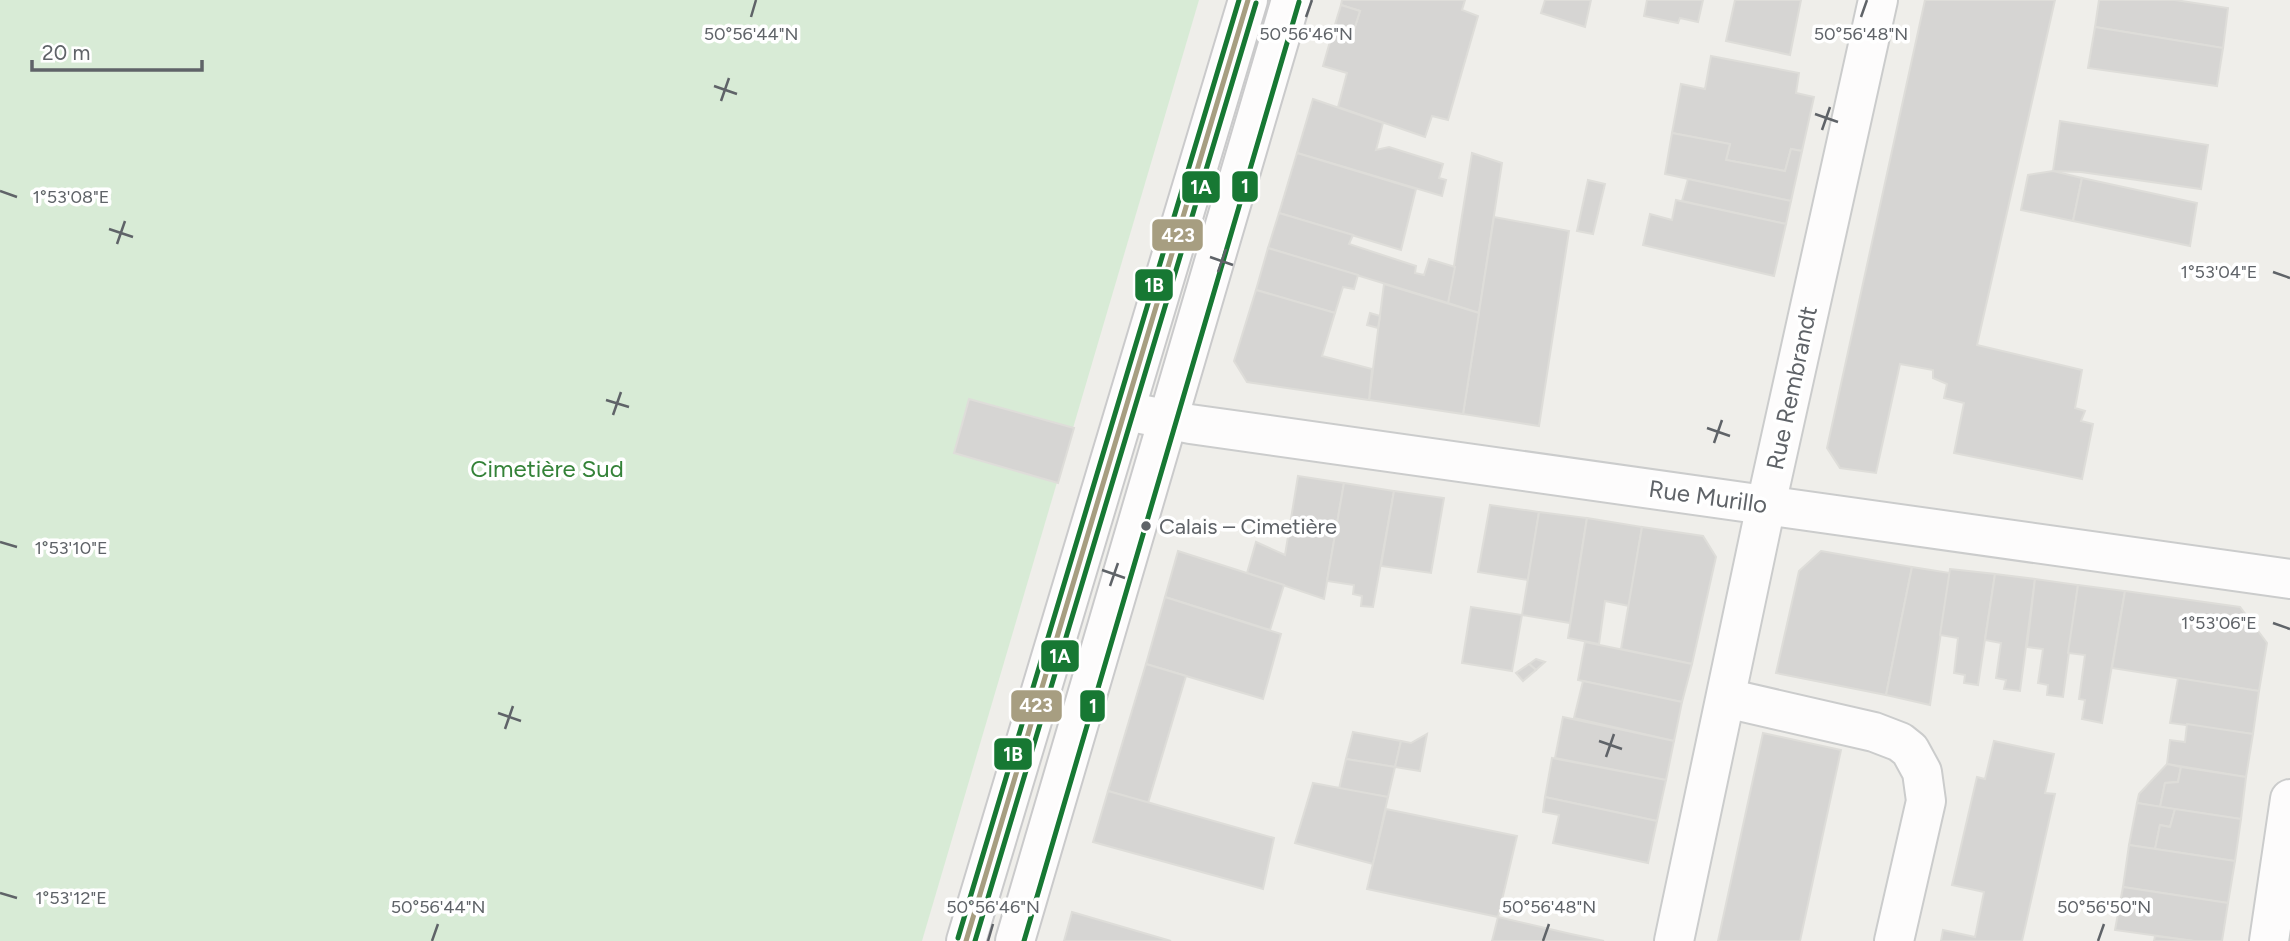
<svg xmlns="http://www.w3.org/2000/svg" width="2290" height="941" font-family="Figtree,sans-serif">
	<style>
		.green { fill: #d8ebd6 }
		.building { fill: #d6d5d3; stroke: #deddd9; stroke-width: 2 }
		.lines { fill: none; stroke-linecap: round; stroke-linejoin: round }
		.street-casing { stroke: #cbcccc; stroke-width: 42 }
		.secondary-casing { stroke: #cacacb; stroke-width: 42 }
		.street { stroke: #fdfcfc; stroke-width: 38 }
		.secondary { stroke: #fdfcfc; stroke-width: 38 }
		.bus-1-casing { stroke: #fff; stroke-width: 10 }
		.bus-2-casing { stroke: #fff; stroke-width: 10 }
		.bus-3-casing { stroke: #fff; stroke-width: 10 }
		.bus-4-casing { stroke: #fff; stroke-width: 10 }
		.bus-1 { stroke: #a79e81; stroke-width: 5 }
		.bus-2 { stroke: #177833; stroke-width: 5 }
		.bus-3 { stroke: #177833; stroke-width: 5 }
		.bus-4 { stroke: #177833; stroke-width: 5 }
		.ticks { fill: none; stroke: #5f6368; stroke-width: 2.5 }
		.bus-dot { fill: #5f6368; stroke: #fff; stroke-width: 2.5 }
		.labels { text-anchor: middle; stroke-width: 7; stroke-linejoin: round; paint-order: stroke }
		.bus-label { font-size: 22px; fill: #5f6368; stroke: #fff; text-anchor: start }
		.street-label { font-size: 24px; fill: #5f6368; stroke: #fff }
		.park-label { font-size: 24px; fill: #348238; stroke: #fff }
		.ticks-label { font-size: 18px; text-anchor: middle; fill: #5f6368; stroke: #fff; stroke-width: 7; stroke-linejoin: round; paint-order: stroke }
		.line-badge { stroke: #fff; stroke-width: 2.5 }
		.badge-label { font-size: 19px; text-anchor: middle; font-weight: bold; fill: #fff }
	</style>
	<rect width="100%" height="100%" fill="#efeeea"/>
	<path class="green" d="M0,0h1199l-277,941h-922z"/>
	<g class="building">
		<path d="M1342,0h123l-3,10 16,6 -30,104 -16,-4 -7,21 -87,-30 9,-34 -24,-7 10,-35 19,5 8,-25 -19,-6z"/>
		<path d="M1545,0h46l-6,27 -44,-14z"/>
		<path d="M1647,0h56l-5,22 -18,-4 -2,5 -34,-7z"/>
		<path d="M1735,0h66l-11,55 -64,-14z"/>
		<path d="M1925,0h130l-78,345 105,25 -7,38 10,3 -4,10 12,3 -11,55 -128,-26 10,-50 -20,-5 3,-14 -14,-6v-8l-33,-6 -24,109 -36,-5 -13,-20z"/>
		<path d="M2099,0h76l53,8 -5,40 -128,-21z"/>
		<path d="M1341,5l19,6 -8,25 -19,-5z"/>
		<path d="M2095,27l128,21 -6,38 -129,-18z"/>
		<path d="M1711,56l88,17 -3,20 18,4 -12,54 -11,-2 -6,22 -59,-11 4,-16 -58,-11 9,-49 24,5z"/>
		<path d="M1313,99l70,24 -7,27 13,-3 54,17 -4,14 7,2 -4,16 -145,-43z"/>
		<path d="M2060,121l148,24 -7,44 -120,-17 -28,-1z"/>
		<path d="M1672,133l58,11 -4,16 59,11 6,-22 11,2 -11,50 -126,-27z"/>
		<path d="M1297,153l119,36 -15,61 -122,-37z"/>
		<path d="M1472,153l30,10 -23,150 -31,-10z"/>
		<path d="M2053,171l29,7 -9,43 -52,-11 7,-35z"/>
		<path d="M2082,178l115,25 -7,43 -117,-25z"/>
		<path d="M1688,179l103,22 -5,23 -104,-23z"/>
		<path d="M1588,180l17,4 -12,50 -16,-3z"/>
		<path d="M1676,200l110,24 -12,52 -131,-31 7,-31 22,6z"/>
		<path d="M1279,213l74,22 -4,9 67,22 -1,7 9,2 5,-16 26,8 -7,36 -180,-55z"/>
		<path d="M1494,217l75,14 -30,195 -76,-12z"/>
		<path d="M1268,248l90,27 -4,14 -11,-2 -8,26 -79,-23z"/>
		<path d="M1384,284l95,29 -16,101 -94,-14z"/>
		<path d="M1256,290l79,23 -13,43 50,13 -3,31 -122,-18 -13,-21z"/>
		<path d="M1370,313l10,3 -2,12 -11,-3z"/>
		<path d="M969,399l105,29 -16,55 -104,-30z"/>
		<path d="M1298,476l46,7 -20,116 -77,-26 9,-31 29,13z"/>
		<path d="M1344,483l50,8 -21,116 -12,-1 1,-10 -9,-2 1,-9 -27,-4z"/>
		<path d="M1394,491l50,7 -13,75 -50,-7z"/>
		<path d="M1490,505l49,7 -11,68 -50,-8z"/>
		<path d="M1539,512l48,6 -17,105 -48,-8z"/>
		<path d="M1587,518l55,9 -13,79 -24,-5 -6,43 -31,-6z"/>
		<path d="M1642,527l61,9 13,21 -24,107 -71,-15z"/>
		<path d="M1178,551l106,34 -14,45 -105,-33z"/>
		<path d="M1821,551l91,16 -26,128 -110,-22 23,-102z"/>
		<path d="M1912,567l38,6 -20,132 -44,-10z"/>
		<path d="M1950,569l45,5 -17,111 -14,-2 1,-8 -11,-2 4,-35 -18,-3z"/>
		<path d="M1995,574l40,5 -15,112 -16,-2 2,-9 -10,-2 5,-35 -16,-3z"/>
		<path d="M2035,579l43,6 -15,112 -16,-2 1,-10 -10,-2 5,-34 -16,-2z"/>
		<path d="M2078,585l47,6 -23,132 -20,-4 3,-19 -6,-1 6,-44 -17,-2z"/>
		<path d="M2125,591l115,16 27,36 -8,48 -147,-23z"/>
		<path d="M1165,597l116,37 -18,65 -117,-35z"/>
		<path d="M1471,607l51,8 -10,56 -50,-8z"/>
		<path d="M1585,642l107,22 -10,38 -104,-22z"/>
		<path d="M1536,659l9,3 -9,8 -7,-6z"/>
		<path d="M1146,664l40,12 -38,127 -40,-12z"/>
		<path d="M1529,664l7,6 -13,11 -7,-8z"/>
		<path d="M2178,678l81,13 -6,43 -83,-11z"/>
		<path d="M1583,681l99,21 -8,39 -100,-23z"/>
		<path d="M1563,717l111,24 -8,39 -111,-22z"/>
		<path d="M2187,724l66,10 -7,43 -79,-13 3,-24 15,2z"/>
		<path d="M1353,732l48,9 -6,26 -49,-8z"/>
		<path d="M1763,733l78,17 -41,191h-82z"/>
		<path d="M1427,734l-7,37 -25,-4 6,-26 10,2z"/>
		<path d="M1994,741l60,13 -9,39 10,1 -33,147h-81l2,-11 32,7 9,-45 -32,-7 25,-108 8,2z"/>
		<path d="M1552,758l114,22 -9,41 -112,-24z"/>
		<path d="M1346,759l49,8 -7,30 -49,-8z"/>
		<path d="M2167,764l14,3 -3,15 -13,1 -5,24 -23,-4 2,-9z"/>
		<path d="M2181,767l65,10 -5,42 -81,-12 5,-24 13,-1z"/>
		<path d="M1313,783l75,14 -15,67 -78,-21z"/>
		<path d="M1108,791l166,47 -11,51 -170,-47z"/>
		<path d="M1545,797l112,24 -9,42 -95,-20 6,-28 -16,-3z"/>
		<path d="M2137,803l38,6 -5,18 -10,-2 -5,24 -26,-4z"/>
		<path d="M1386,809l131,27 -19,81 -131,-28z"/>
		<path d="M2175,809l66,10 -6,42 -80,-12 5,-24 10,2z"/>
		<path d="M2129,845l106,16 -7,42 -105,-16z"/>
		<path d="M2123,887l105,16 -6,38h-28l-79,-11z"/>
		<path d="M1072,912l99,29h-107z"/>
		<path d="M1498,917l73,17 33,7h-112z"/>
		<path d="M2155,936l39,5h-40z"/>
	</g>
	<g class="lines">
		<g class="street-casing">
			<g id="street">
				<path d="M1126,411l64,13 1100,155"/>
				<path d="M1726,698l148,34 26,10 10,8 12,22 4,29 -32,140"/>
				<path d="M1674,941l92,-436 112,-505"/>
				<path d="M2269,941l21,-142"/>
			</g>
		</g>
		<g class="secondary-casing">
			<g id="secondary">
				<path d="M966,941l282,-941"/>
				<path d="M1015,941l276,-941"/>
			</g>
		</g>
		<use href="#street" class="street"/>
		<use href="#secondary" class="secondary"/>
		<g class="bus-1-casing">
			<path id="bus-1" d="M966,941l282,-941"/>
		</g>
		<g class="bus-2-casing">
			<path id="bus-2" d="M1024,941l275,-939"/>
		</g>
		<g class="bus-3-casing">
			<path id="bus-3" d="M975,941l281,-938"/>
		</g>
		<g class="bus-4-casing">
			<path id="bus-4" d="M958,938l281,-938"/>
		</g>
		<use href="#bus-1" class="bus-1"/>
		<use href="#bus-2" class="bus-2"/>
		<use href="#bus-3" class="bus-3"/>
		<use href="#bus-4" class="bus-4"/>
	</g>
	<path class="ticks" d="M751,17l5,-17M1306,17l6,-17M1861,17l6,-17M714,86l23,8M721,101l8,-23M1815,114l23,8M1822,130l8,-23M0,191l17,6M109,229l24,8M117,244l8,-23M1210,257l23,8M1218,272l8,-23M2273,272l17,6M606,400l23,7M613,415l8,-23M1707,428l23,8M1714,443l8,-23M0,542l17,5M1102,570l23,8M1110,586l8,-23M2273,623l17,6M498,713l23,8M505,729l8,-23M1599,741l23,8M1606,757l8,-23M0,893l17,5M432,941l6,-17M988,941l5,-17M1543,941l6,-17M2098,941l6,-17"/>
	<circle class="bus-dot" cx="1146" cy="526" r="6"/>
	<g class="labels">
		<g class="bus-label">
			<text x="1159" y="534">Calais – Cimetière</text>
		</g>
		<g class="street-label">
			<text transform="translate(1792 388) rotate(-78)" y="8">Rue Rembrandt</text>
			<text transform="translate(1708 497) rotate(8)" y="8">Rue Murillo</text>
		</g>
		<g class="park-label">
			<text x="547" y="477">Cimetière Sud</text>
		</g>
	</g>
	<g class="ticks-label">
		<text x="751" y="40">50°56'44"N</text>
		<text x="1306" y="40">50°56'46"N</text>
		<text x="1861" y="40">50°56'48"N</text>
		<text x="71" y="203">1°53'08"E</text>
		<text x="2219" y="278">1°53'04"E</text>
		<text x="71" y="554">1°53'10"E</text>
		<text x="2219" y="629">1°53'06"E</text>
		<text x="71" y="904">1°53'12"E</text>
		<text x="438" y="913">50°56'44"N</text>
		<text x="993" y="913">50°56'46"N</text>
		<text x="1549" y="913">50°56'48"N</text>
		<text x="2104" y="913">50°56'50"N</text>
	</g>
	<g class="line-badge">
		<rect x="1231" y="170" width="28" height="33" rx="7" fill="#177833"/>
		<rect x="1181" y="170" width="40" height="34" rx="7" fill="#177833"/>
		<rect x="1151" y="218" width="53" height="34" rx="7" fill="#a79e81"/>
		<rect x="1134" y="268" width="40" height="34" rx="7" fill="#177833"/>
		<rect x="1040" y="639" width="40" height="34" rx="7" fill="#177833"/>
		<rect x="1010" y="689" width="53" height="34" rx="7" fill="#a79e81"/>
		<rect x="1079" y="689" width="27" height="34" rx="7" fill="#177833"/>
		<rect x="993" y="737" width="40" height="34" rx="7" fill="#177833"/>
	</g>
	<g class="badge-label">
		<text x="1245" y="193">1</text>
		<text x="1201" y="194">1A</text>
		<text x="1178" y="242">423</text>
		<text x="1154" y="292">1B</text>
		<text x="1060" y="663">1A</text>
		<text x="1036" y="712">423</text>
		<text x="1093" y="713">1</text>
		<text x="1013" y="761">1B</text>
	</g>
	<path d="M32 60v10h170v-10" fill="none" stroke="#5f6368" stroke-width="3.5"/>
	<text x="42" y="60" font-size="21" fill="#5f6368" stroke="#ffffff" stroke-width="5" paint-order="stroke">20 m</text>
</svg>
